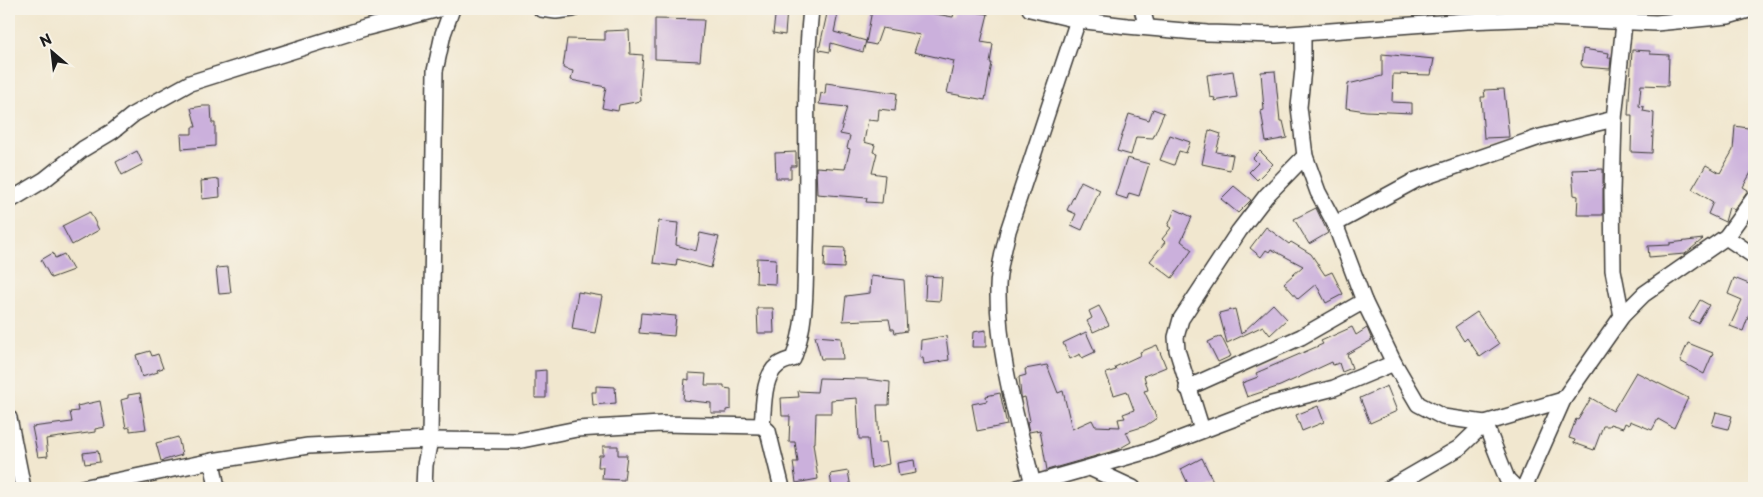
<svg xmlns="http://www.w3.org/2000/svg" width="1763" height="497" font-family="'Playpen Sans',sans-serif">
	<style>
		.building { fill: #cbb0dc }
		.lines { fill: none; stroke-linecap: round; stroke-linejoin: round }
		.minor-casing { stroke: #3c3a37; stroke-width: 18 }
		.minor { stroke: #fff; stroke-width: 15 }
	</style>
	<rect width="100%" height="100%" fill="#f7f3e8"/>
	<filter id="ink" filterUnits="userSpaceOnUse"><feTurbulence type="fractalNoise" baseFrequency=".02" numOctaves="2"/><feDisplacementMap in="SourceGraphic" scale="10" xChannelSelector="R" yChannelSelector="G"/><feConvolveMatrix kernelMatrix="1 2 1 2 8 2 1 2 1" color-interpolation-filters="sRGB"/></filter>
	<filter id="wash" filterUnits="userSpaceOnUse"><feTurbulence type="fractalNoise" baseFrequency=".0096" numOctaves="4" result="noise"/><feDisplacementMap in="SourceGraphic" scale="20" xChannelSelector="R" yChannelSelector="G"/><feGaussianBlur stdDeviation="1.12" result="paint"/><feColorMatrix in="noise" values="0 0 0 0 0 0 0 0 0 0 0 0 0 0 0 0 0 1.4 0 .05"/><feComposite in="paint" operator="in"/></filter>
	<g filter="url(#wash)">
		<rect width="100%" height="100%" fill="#f1e7cf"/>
		<g id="blocks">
			<g class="building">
				<path d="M776,9h11l-2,26 -12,-2z"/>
				<path d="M828,9h11l-5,23 32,9 -3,11 -32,-9 -1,9 -11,-2z"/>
				<path d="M888,9h19l46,8 2,-8 33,5 -7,28 12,2 -3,19h2l-7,37 -38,-7 7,-32 -40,-9 6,-17 -38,-7 -6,17 -10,-2 6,-33 16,3z"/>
				<path d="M655,19l49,1 -4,41 -45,-2z"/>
				<path d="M629,30l1,24 13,1 -3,35 1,11 -22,4 -1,6 -16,-3 4,-21 -35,-7 2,-9 -10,-3 4,-29 38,1v-9z"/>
				<path d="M1583,49l26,4 -1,5h3l-1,11 -27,-2 -2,-3z"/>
				<path d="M1632,50l18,1v3l19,1 -1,31 -27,-1 -2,21 5,1 -1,4 11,2 -2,40 -21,-1 1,-37h-4z"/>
				<path d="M1382,54l52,5 -3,16 -38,-1 -1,28 20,1v10l-46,-2 -20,-3 2,-24 34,-8z"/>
				<path d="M1233,71l4,26 -23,4 1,-3 -5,-1 -3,-22z"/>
				<path d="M1275,71l5,50h3l4,17 -21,4 -5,-31 3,-1 -3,-38z"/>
				<path d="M826,83l71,10 -2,18 -16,-2 -1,12 -10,-1 -4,22 11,3 -2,7 4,1 -5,20 13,2 -3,28 -16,-1 1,-4 -50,-4 -1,-27 29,2 5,-20 -3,-1 3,-12 -10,-2 7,-27 -28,-3 2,-11 4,1z"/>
				<path d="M1504,89l5,48 -25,1 -3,-41h4l-1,-7z"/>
				<path d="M203,106h8l1,17h3v23l-33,3 -1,-15h11v-7h4l-5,-19z"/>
				<path d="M1153,109l11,4 -11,25 -17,-1 -5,18 -14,-4 12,-37 20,6z"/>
				<path d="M1735,126l19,3v38l-11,20 5,3 -14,20 -5,-3 -4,15 -17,-8 5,-12 -21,-13 14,-24 14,8 13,-23z"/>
				<path d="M1209,130l12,4 -5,18 17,3 -3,15 -28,-6z"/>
				<path d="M1170,135l20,7 -4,11 -7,-2 -5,14 -14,-5z"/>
				<path d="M137,151l6,13 -21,11 -6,-13z"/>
				<path d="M1260,151l13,13 -16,16 -8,-8 9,-9 -5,-5z"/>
				<path d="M796,152v14h-5v12h-15l-1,-25z"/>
				<path d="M1127,158l22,6 -10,32 -10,-3 -2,6 -12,-4z"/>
				<path d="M1603,169v46h-26l1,-19 -4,-1 -2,-25z"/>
				<path d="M219,179l1,18 -18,2 -1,-18z"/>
				<path d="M1081,181l19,9 -18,40 -11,-5 5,-11 -9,-4z"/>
				<path d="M1234,186l17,14 -13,13 -17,-14z"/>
				<path d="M1316,208l12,25 -19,11 -15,-25z"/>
				<path d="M1175,209l17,8 -11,24 11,9 -20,28 -22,-17 15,-19 -3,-3 9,-11 -3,-2z"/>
				<path d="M90,212l9,18 -27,15 -10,-19z"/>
				<path d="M659,221l19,2 -2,22 20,6 4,-18 19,4 -8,31 -34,-9 -1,7 -23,-3z"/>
				<path d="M1266,227l23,17 2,-2 20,12 14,21 7,-3 11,22 -17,9 -10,-19 -18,15 -14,-16 19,-17 -32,-17 -2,3 -3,-2 -5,7 -11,-9z"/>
				<path d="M1703,239l-18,15 -36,3 -1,-11 22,-1v-2z"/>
				<path d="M825,247l20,1 -1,20 -20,-1z"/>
				<path d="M53,253l2,5 9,-4 9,16 -22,8 -10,-18z"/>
				<path d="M757,258l19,1 -1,25 -19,-1z"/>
				<path d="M228,267l3,26 -12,1 -3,-26z"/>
				<path d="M871,276l33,4 3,51 -12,2 -1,-4h-3l-2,-10 -46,2 3,-25 24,-3z"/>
				<path d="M926,276l16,1 -2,24 -15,-1z"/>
				<path d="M1734,278l20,8v15l-11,30 -13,-5 12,-26 -14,-6z"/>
				<path d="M578,292l24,4 -7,37 -23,-4z"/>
				<path d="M1700,300l9,5 -11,18 -9,-4z"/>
				<path d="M1273,304l14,15 -17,16 -7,-9 -36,17 -8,-30 16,-4 6,25z"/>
				<path d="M1099,306l10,19 -16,7 -6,-11 5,-3 -3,-7z"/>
				<path d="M757,308h16l1,25h-16z"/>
				<path d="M1477,312l22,32 -19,13 -13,-19 -3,3 -9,-14z"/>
				<path d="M641,313l35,3 -2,20 -35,-3z"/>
				<path d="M1352,327l4,8 11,-7 5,12 -25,14 5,14 -10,4 -3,-9 -6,2 -1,-3 -52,24 -33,11 -5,-14 16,-6 -2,-4 67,-29 -2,-3z"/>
				<path d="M986,330v17h-14l1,-15z"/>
				<path d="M1086,332l9,20 -13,6 -2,-4 -10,5 -7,-16z"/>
				<path d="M815,336l26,2 2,21h-22z"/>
				<path d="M946,336l3,24 -25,4 -1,-6h-3l1,-18z"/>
				<path d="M1221,336l10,20 -13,6 -10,-20z"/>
				<path d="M1688,343l25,10 -9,21 -24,-13z"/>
				<path d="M1157,345l9,22 -22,9 4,14 -4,1 13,27 -12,8 -19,6 5,10 -14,8 -70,20 -7,-40 -11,2 -2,-10 3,-1 -5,-24 -4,1v-3l-2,-18 7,-2 -1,-6 22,-4 11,28 5,-2 9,38 20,-9 3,6 25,1 -2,-8 7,-1 -2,-4 11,-4 -7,-19 -13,4 -8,-22 10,-3 -1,-3 26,-12 -1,-3z"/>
				<path d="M150,351l2,5 6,-2 5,14 -6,2 1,2 -16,5 -6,-22z"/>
				<path d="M546,370v28h-11v-27z"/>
				<path d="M1636,372l52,26 -14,30 -16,-9 -6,11 -22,-9 -1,4 -4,-2 -2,5 -13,-4 -1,2h-6l-9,24 -20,-7 1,-3 -6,-2 7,-19 2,1 13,-22 22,13z"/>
				<path d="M689,373l17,1 -1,11h19v3l7,1v20l-5,1v3h-15v-10l-28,-3 2,-21 4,1z"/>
				<path d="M819,378l47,1 24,3 -1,23h-12l2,38 7,-1 3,22 -18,4 -3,-29h-9l-2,-41 -26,2v13h-15l-1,30h-2l5,36 -22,4 -3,-21h5l-3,-20h-6l1,-26h-8l-1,-18 18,-1 -1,-6 19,1z"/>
				<path d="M596,386l19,1 1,16 -23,2 -1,-13h4z"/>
				<path d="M1387,386l10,25 -27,12 -10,-25z"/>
				<path d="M140,393l6,36 -16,2v-4l-4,1 -5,-28 7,-2v-3z"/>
				<path d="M1000,393l7,32 -30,6 -5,-27 15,-3 -1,-5z"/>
				<path d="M100,401l5,26 -10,2v3l-49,7 2,17 -10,1 -6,-30 40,-5 -2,-10 8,-1 -1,-5z"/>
				<path d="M1318,406l6,16 -22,9 -6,-16z"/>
				<path d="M1716,412l16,4 -4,13 -16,-4z"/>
				<path d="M178,437l4,18 -21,6 -5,-18z"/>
				<path d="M603,446h15v9h9l-3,25 -22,-1 1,-12h-5l1,-12h4z"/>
				<path d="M98,451l2,11 -15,2 -2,-11z"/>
				<path d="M1202,458l12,25 -10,5h-14l-9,-19z"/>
				<path d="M914,460l2,13 -17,3 -2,-13z"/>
				<path d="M848,471l3,17h-19l-2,-14z"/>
			</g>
		</g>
	</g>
	<g filter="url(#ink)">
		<use href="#blocks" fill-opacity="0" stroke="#3c3a37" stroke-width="1"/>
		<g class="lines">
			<g class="minor-casing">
				<g id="minor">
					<path d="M541,9l15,2 17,-2"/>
					<path d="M1030,9l48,11 49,6 80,7 69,2 190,-14 82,-3 108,5 72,-7 24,-7"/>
					<path d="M1142,9l5,18"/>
					<path d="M1303,34v35l-4,38 6,49 13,36 17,32 29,77 30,62 24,41 25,13 42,6 22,56 9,9"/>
					<path d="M9,201l35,-21 39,-31 30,-18 21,-17 56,-31 175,-55 74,-19"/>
					<path d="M1335,224l81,-44 124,-43 74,-18"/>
					<path d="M1726,237l28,19"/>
					<path d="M1622,316l-9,-46 -1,-78 2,-73 10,-96 -1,-14"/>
					<path d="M1187,388l114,-51 63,-36"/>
					<path d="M9,418l14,70"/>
					<path d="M762,426c2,-18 0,-49 16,-61 4,-3 10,-5 15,-6 14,-36 12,-75 13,-113 3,-79 -3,-159 5,-237"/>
					<path d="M1202,430l-25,-80 -1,-13 5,-18 58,-88 27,-35 39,-40"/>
					<path d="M212,461l5,27"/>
					<path d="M1090,468l43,20"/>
					<path d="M1033,484c-16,-64 -36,-130 -35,-196 0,-19 6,-38 10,-57l70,-211"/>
					<path d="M82,488l130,-27 96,-15 122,-6 87,1 60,-12 84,-5 101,2 6,5 14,57"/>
					<path d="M424,488l1,-23 5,-25 5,-369 8,-37 9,-25"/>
					<path d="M1018,488l133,-38 121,-46 62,-16 60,-25"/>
					<path d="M1390,488l69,-40 26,-25 78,-23"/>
					<path d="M1524,488l39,-88 59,-84 22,-22 82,-57 28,-39"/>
				</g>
			</g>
			<use href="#minor" class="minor"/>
		</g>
	</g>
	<rect width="1763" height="497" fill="none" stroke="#f7f3e8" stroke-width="30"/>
	<g transform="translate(52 52) rotate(332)" stroke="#f7f3e8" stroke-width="4" paint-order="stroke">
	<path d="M0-4L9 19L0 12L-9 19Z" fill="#1c1c1c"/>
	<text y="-8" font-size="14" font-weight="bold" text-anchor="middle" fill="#1c1c1c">N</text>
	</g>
</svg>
